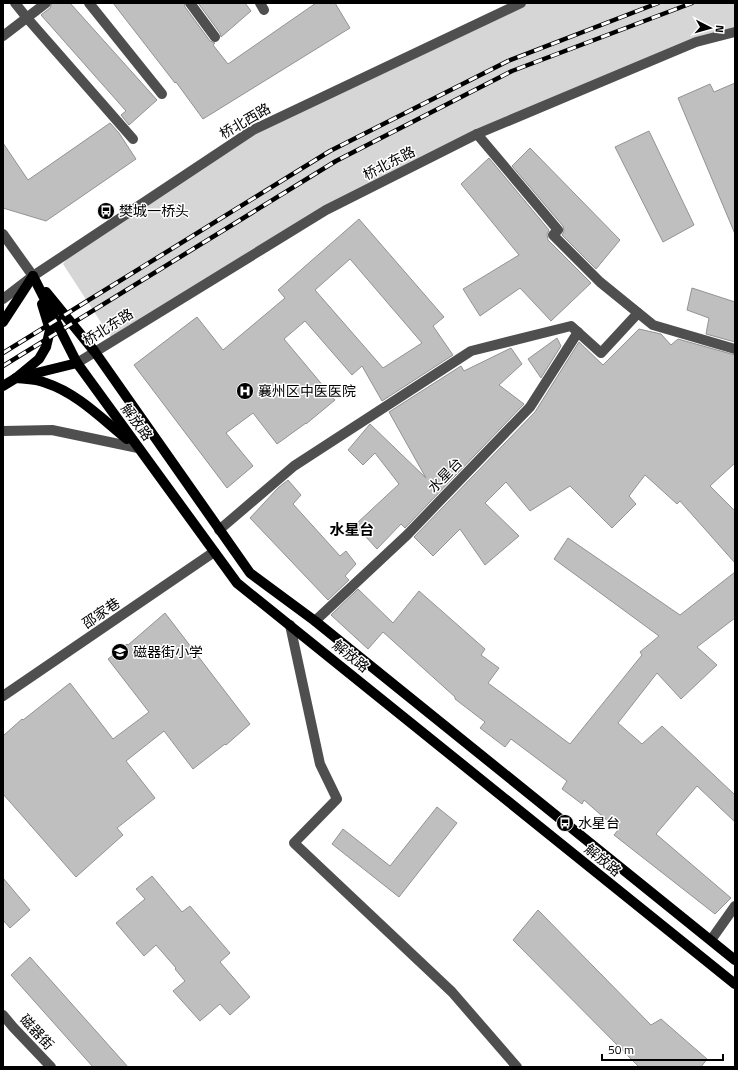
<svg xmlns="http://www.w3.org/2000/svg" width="738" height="1070" font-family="'Titillium Web','Noto Sans SC',sans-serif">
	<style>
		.green { fill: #d6d6d6 }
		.building { fill: #bfbfbf; stroke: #939393; fill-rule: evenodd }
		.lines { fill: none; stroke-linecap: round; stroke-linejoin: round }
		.minor { stroke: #4f4f4f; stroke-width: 10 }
		.major { stroke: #000; stroke-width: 10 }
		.rail-casing { stroke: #000; stroke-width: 4.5 }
		.rail { stroke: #fff; stroke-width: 3; stroke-dasharray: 9; stroke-linecap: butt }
		.labels { text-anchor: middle; stroke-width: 3; stroke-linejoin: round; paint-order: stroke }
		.street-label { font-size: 14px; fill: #000; stroke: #fff }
		.poi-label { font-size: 14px; fill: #000; stroke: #fff; text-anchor: start }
		.neighbourhood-label { font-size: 15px; font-weight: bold; fill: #000; stroke: #fff }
	</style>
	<rect width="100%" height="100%" fill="#fff"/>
	<path class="green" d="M522,3h213v29l-258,102 -151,76 -213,131 -50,-77 11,-15 174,-116z"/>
	<g class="building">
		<path d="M52,3h18l87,97 -28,25 -8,-10 5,-4 -85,-96 9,-7z"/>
		<path d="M113,3h71l1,4 25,34 5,2 -2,2 15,19 88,-61h19l15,25 -147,91 -27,-37 -1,1z"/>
		<path d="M198,3h47l6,8 -30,26 -1,-4z"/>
		<path d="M735,83v151l-57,-136 32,-14 4,8z"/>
		<path d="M110,123l9,10 17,26 -90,62 -43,-13v-65l25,37z"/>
		<path d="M649,131l45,94 -31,17 -48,-95z"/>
		<path d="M530,148l90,92 -24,29 -34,-34 2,-4 -1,-5 -51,-60z"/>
		<path d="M489,158l60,72 -2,4 1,6 43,43 -40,38 -31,-33 -40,28 -17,-27 56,-34 -58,-71z"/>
		<path d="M359,219l85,98 -11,9 20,29 -71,46 -20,-35 -10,9 -47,-54 -21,18 51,61 -29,24v-1l-29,21 -24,-31 -27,20 27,33 -26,22 -93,-123 63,-48 26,33 62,-52 -7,-8zM350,259l72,84 -39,25 -68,-78z"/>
		<path d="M692,288l43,14v40l-29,-8 3,-16 -22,-8z"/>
		<path d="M639,329l22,5 10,11 7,-6 57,16v108l-25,23 25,25v52l-55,-62 -3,3 -32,-29 -16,21 7,8 -24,24 -42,-42 -40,25 -24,-29 -21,21 34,33 -34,29 -25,-36 -27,27 -19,-19 121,-125 44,-70 24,23z"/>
		<path d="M557,338l4,8 -20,32 -13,-19z"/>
		<path d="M511,348l11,16 -23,21 25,19 -119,124 -4,-4 -24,25 -22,-24 44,-41 -24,-31 -12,12 -15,-15 22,-26 56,54 -37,-66 72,-46 3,5z"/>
		<path d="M288,480l13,15 -8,9 47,52 6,-5 10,13 -11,12 4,4 -21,20 -78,-82 28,-30z"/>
		<path d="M568,538l112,77 55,-43v46l-38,29 20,18 -36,34 -24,-26 -39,50 24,21 20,-18 73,69v27l-38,-36 -41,48 75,64 -16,16 -101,-79 4,-5 -34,-30 -2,4 -20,-15 5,-8 -56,-42 -6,8 -25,-19 5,-6 -30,-23v-2l-72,-65 -15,17 -37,-34 27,-26 35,34 26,-32 66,58 -4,6 18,13 -11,15 82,61 72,-89 -2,-3 19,-16 -105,-77z"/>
		<path d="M165,613l85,111 -24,21 -1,-1 -32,25 -29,-38 -38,30 29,37 -38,30 6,7 -47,42 -73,-83v-58l19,-17 1,1 47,-37 43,56 36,-27 -41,-53 19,-15 1,1z"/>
		<path d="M437,807l20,16 -58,74 -67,-53 11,-15 47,37z"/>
		<path d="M152,876l30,36 8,-6 40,47 -10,9 30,35 -20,18 -10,-11 -20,17 -27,-30 12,-10 -10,-12 1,-1 -20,-23 -12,11 -28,-33 29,-24 -9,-10z"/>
		<path d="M3,878l27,32 -20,18 -7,-8z"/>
		<path d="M538,910l113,115 10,-6 46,40 -6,8h-62l-126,-127z"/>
		<path d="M30,957l98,110h-35l-82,-92z"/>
	</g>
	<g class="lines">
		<g class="minor">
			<path d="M15,3l12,15 106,121"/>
			<path d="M89,3l73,91"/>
			<path d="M190,3l25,34"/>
			<path d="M260,3l4,7"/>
			<path d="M3,36l43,-33"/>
			<path d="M477,134l81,96 -5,5 47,47 53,43 82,24"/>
			<path d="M3,234l30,42"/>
			<path d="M3,299l30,-23 220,-146 268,-127"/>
			<path d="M77,363l249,-153 151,-76 219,-92 39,-10"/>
			<path d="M3,431l49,-1 86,18"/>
			<path d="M219,530l75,-64 177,-115 100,-25 30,27 37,-40"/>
			<path d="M315,621l92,-86 123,-128 48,-75"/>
			<path d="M290,625l30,139 17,35 -43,44 158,149 65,75"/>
			<path d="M3,696l211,-144"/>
			<path d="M711,940l24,-34"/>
			<path d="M3,1015l10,12 38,40"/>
		</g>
		<g class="major">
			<path d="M33,276l44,87 160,220 498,401"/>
			<path d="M46,292l49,60 155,221 65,48 420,339"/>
			<path d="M3,322l30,-46"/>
			<path d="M16,378c10,1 21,1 30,5 31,10 56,36 81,56"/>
			<path d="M16,378l23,-19 7,-12 4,-17 -8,-26"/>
			<path d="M3,386l13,-8 61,-15"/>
		</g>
		<g class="rail-casing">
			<g id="rail">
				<path d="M3,353l327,-202 178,-90 150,-58"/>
				<path d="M3,366l333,-205 176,-90 180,-68"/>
			</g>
		</g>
		<use href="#rail" class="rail"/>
	</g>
	<defs>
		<g id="bus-disc" transform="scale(0.9)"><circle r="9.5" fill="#000" stroke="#fff"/><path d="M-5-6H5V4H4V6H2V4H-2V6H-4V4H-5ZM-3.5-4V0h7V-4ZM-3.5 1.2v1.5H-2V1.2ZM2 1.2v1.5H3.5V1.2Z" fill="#fff"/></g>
		<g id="hospital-disc" transform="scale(0.9)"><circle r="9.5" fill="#000" stroke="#fff"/><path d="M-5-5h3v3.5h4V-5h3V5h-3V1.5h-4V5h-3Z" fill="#fff"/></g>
		<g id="school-disc" transform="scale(0.9)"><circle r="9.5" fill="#000" stroke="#fff"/><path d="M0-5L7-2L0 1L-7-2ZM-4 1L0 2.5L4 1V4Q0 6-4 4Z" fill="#fff"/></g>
	</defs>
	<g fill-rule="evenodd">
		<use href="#bus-disc" x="106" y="211"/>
		<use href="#hospital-disc" x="245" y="391"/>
		<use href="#school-disc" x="120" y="652"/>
		<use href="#bus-disc" x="565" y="823"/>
	</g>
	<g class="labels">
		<g class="street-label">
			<text transform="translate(245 121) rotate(-30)" y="5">桥北西路</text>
			<text transform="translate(389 163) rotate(-27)" y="5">桥北东路</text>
			<text transform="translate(108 327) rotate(-32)" y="5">桥北东路</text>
			<text transform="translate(137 422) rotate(54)" y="5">解放路</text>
			<text transform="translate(445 475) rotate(-46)" y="5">水星台</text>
			<text transform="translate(101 613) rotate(-34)" y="5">邵家巷</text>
			<text transform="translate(351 656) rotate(39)" y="5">解放路</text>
			<text transform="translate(603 860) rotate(39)" y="5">解放路</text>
			<text transform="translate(37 1032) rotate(47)" y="5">磁器街</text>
		</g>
		<g class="poi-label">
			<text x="119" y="216">樊城一桥头</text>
			<text x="258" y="396">襄州区中医医院</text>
			<text x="133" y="657">磁器街小学</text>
			<text x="578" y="828">水星台</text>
		</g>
		<g class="neighbourhood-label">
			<text x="352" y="535">水星台</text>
		</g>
	</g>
	<rect width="738" height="1070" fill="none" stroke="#000000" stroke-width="8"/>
	<g transform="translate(710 28) rotate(96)" stroke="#ffffff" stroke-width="3" paint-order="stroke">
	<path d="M0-3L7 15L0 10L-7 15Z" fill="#000000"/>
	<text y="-6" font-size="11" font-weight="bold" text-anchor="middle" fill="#000000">N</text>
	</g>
	<path d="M602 1054v6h121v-6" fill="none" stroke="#000000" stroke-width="2"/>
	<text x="608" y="1054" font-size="12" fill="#000000" stroke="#ffffff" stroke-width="3" paint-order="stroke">50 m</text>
</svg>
